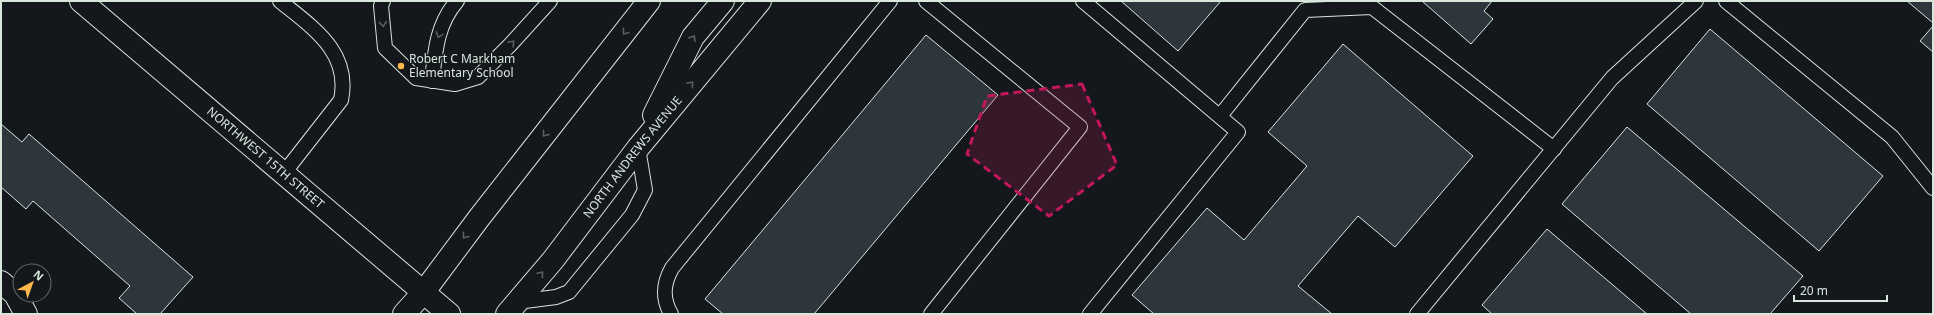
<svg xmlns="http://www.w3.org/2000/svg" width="1934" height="315" font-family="'Noto Sans',sans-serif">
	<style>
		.building { fill: #2c363c; stroke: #d8e6dc }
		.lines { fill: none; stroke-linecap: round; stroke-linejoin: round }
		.lane-casing { stroke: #d8e6dc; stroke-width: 16 }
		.street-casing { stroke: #d8e6dc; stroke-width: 24 }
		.secondary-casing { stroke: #d8e6dc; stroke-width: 24 }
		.lane { stroke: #14181c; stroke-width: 14 }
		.street { stroke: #14181c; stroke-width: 22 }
		.secondary { stroke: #14181c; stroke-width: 22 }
		.oneway { stroke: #59605f }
		.marked { fill: #c2185b; fill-opacity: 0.2; stroke: #c2185b; stroke-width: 3; stroke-dasharray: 8 5; stroke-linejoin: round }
		.poi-dot { fill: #ffb74d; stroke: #14181c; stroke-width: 1.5 }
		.labels { text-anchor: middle; stroke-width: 3; stroke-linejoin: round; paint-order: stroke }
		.poi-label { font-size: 12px; fill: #d8e6dc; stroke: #14181c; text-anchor: start }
		.street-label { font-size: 12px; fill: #d8e6dc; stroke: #14181c }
	</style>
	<rect width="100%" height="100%" fill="#14181c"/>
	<g class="building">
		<path d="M1121,1h100l-43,50z"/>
		<path d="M1422,1h70l-8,10 9,8 -22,25z"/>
		<path d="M1907,1h26v22z"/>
		<path d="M1933,26v26l-13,-11z"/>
		<path d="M1710,29l173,147 -64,75 -172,-147z"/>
		<path d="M926,35l72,60 -184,219h-91l-18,-15z"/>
		<path d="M1343,44l130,112 -78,91 -37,-31 -60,70 34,28h-178l-22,-19 75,-87 37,32 63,-74 -39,-34z"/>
		<path d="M1,124l21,18 7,-8 164,143 -33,37h-23l-18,-16 11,-12 -97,-85 -7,8 -25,-22z"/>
		<path d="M1627,127l176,149 -33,38h-79l-129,-110z"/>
		<path d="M1547,229l100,85h-155l-10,-9z"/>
	</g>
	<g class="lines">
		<g class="lane-casing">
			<g id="lane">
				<path d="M280,1c33,27 71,51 61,99l-57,73"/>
				<path d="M383,1l-2,5 4,42 31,30 39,6 23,-7 32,-32 40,-44"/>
				<path d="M926,1l154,126 -149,187"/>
				<path d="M1083,1l155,131 -148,182"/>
				<path d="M1726,1l166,136 41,51"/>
				<path d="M432,81c3,-30 5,-57 25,-80"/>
				<path d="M1220,116l85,-106 67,-3 182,142"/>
				<path d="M517,302l39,-5 13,-5 63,-77 13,-25 -7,-42"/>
				<path d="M671,314c-9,-16 -8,-30 1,-46l218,-267"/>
				<path d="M1417,314l195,-236 84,-77"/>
			</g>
		</g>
		<g class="street-casing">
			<path id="street" d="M1,282l14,12 11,20"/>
		</g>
		<g class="secondary-casing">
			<g id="secondary">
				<path id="s1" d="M81,1l368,313"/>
				<path d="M654,115l39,-78 30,-36"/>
				<path d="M404,314l19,-21 56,-75 170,-217"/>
				<path id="s2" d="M507,314l46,-54 85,-112 122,-147"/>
			</g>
		</g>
		<use href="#lane" class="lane"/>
		<use href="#street" class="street"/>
		<use href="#secondary" class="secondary"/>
	</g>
	<defs><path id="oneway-chevron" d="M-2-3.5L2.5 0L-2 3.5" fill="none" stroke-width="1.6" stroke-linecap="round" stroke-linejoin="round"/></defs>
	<g class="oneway">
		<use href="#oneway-chevron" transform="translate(383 24) rotate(85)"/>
		<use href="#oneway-chevron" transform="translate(625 32) rotate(128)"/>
		<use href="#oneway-chevron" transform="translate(439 35) rotate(110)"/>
		<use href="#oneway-chevron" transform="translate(693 38) rotate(-58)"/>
		<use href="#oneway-chevron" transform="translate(512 43) rotate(-47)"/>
		<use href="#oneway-chevron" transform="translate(691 84) rotate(-50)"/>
		<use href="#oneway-chevron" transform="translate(545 134) rotate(128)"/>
		<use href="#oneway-chevron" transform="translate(465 236) rotate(127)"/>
		<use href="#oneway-chevron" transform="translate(541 274) rotate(-49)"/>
	</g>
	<path class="marked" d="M1082,84l35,81 -68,51 -82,-62 20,-58z"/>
	<circle class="poi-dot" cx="401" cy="66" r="4"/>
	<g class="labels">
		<g class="poi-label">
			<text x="409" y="63">Robert C Markham<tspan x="409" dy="14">Elementary School</tspan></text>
		</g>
		<g class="street-label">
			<text dy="4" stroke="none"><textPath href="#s1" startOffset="242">NORTHWEST 15TH STREET</textPath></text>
			<text dy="4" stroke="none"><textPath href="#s2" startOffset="201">NORTH ANDREWS AVENUE</textPath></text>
		</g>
	</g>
	<rect width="1934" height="315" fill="none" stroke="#d8e6dc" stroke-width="4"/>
	<g transform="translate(32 283) rotate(41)"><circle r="19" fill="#14181c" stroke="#626a69"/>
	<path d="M0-3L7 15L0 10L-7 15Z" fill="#ffb74d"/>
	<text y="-6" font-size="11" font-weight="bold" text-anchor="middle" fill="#d8e6dc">N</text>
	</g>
	<path d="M1794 295v6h93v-6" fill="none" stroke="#d8e6dc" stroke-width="2"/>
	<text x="1800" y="295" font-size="12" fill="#d8e6dc" stroke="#14181c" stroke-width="3" paint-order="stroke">20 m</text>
</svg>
